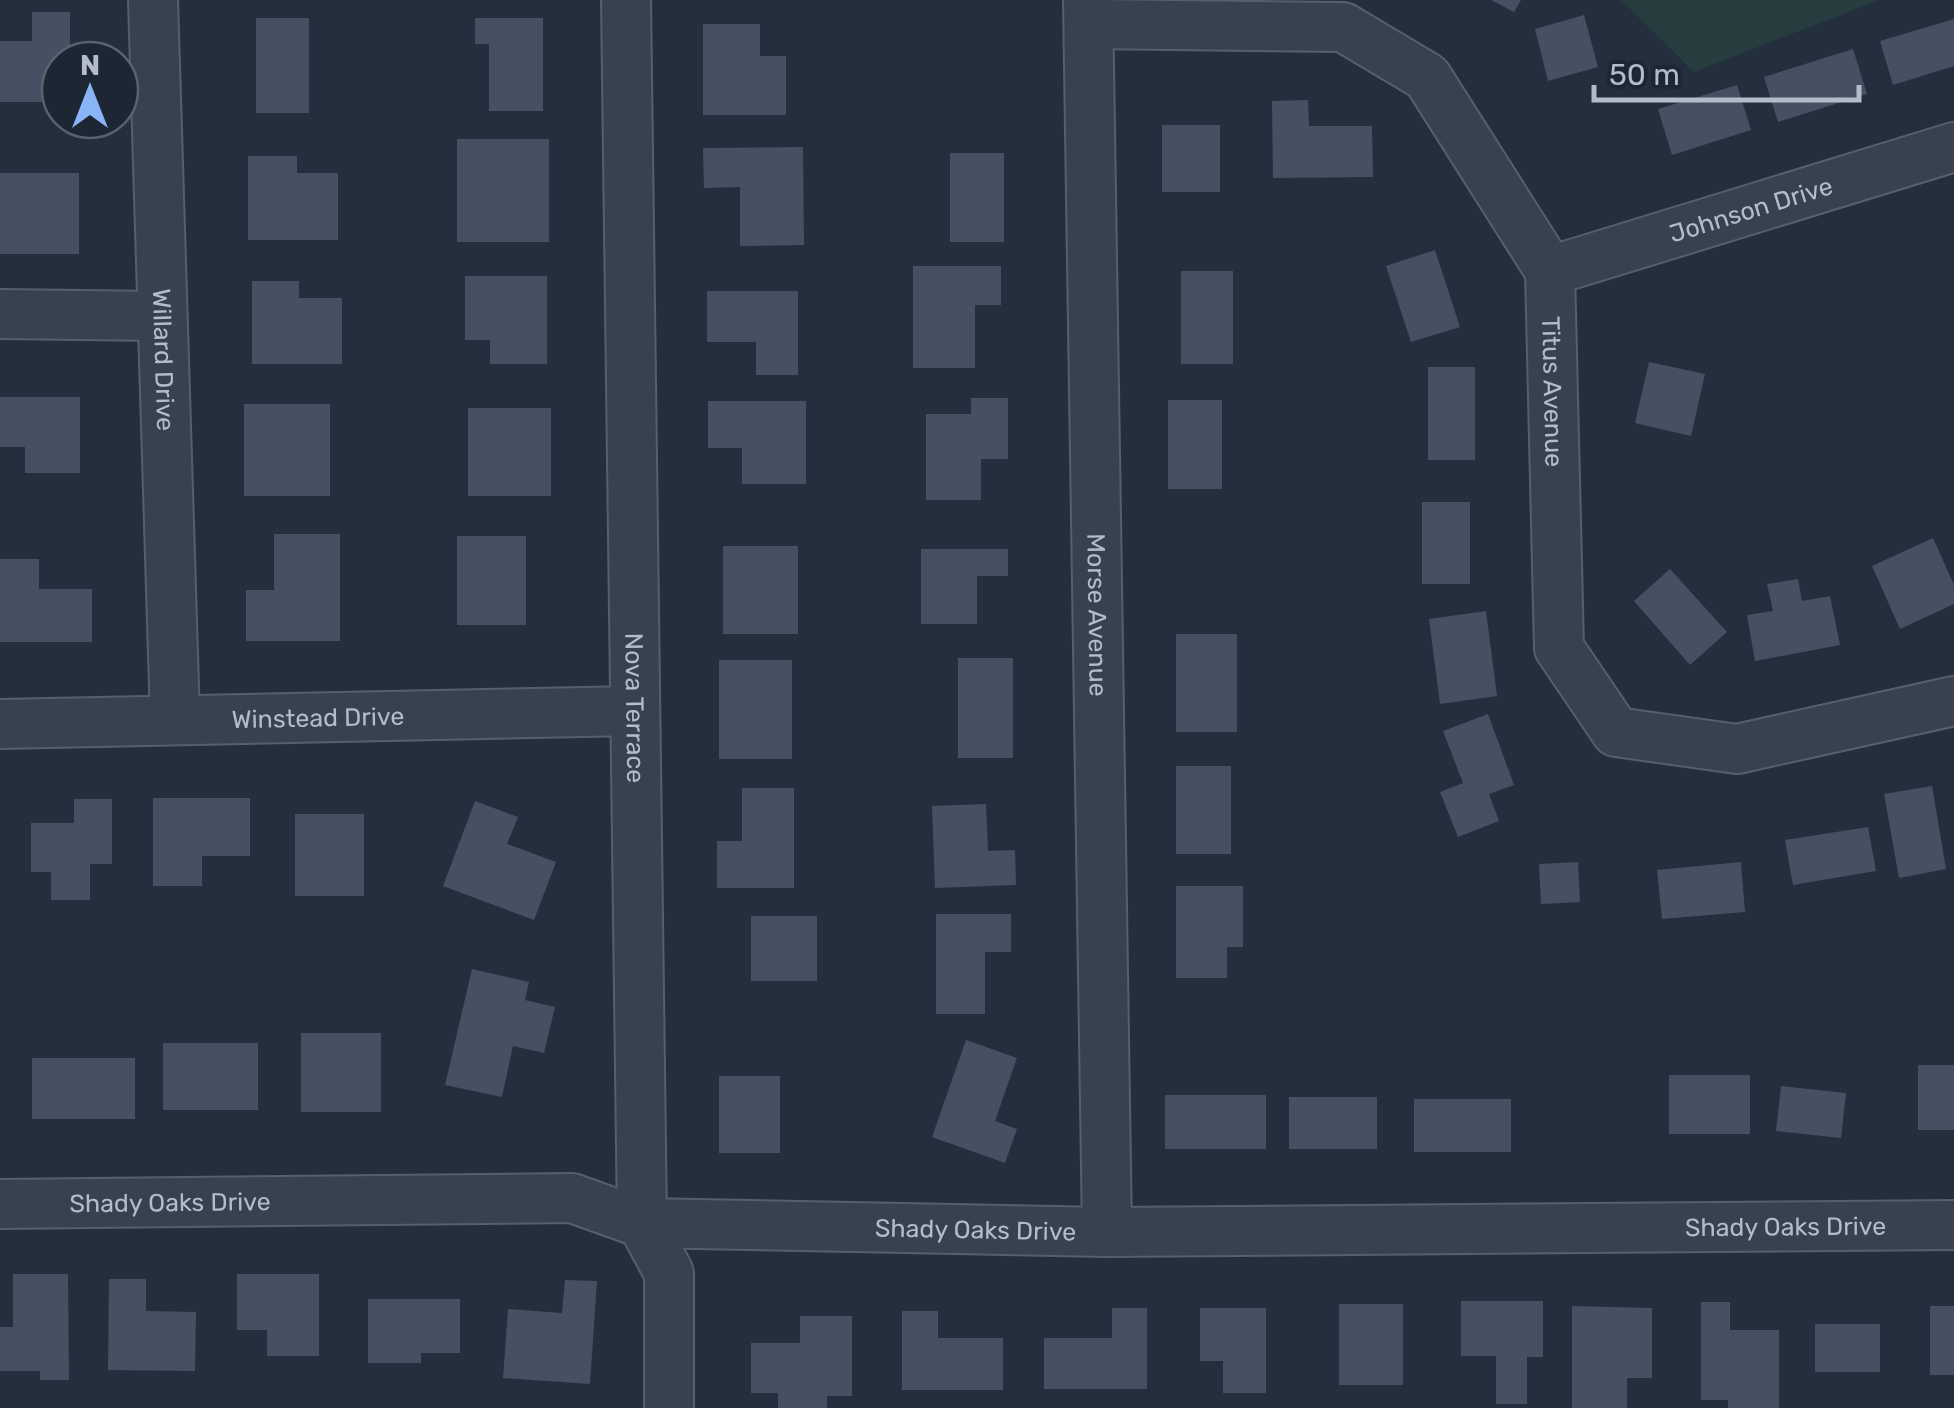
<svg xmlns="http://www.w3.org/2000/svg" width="1954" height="1408" font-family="Rubik,sans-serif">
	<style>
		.green { fill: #263c3f }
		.building { fill: #455162 }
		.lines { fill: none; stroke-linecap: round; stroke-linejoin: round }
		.minor-casing { stroke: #565f6c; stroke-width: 52 }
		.minor { stroke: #38414e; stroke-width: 48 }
		.labels { text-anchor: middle; stroke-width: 8; stroke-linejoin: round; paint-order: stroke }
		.street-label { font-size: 25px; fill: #b4bcc9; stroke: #1d2633 }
	</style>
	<rect width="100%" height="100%" fill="#242f3e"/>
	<path class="green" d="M1621,0h258l-185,72z"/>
	<g class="building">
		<path d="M1491,0h30l-7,12z"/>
		<path d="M32,12h38v48h-10v42h-60v-61h32z"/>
		<path d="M1584,15l14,52 -50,14 -13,-52z"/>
		<rect x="256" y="18" width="53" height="95"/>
		<path d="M475,18h68v93h-54v-67h-14z"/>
		<path d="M1954,19v47l-61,19 -13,-44z"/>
		<path d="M703,24h57v32h26v59h-83z"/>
		<path d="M1853,49l14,45 -89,28 -14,-45z"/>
		<path d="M1737,85l14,45 -79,25 -14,-46z"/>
		<path d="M1308,100l1,26h63l1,51 -100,1 -1,-77z"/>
		<rect x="1162" y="125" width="58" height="67"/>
		<rect x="457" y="139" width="92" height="103"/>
		<path d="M803,147l1,98 -64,1v-59l-36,1 -1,-40z"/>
		<rect x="950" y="153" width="54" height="89"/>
		<path d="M248,156h49v17h41v67h-90z"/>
		<rect x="0" y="173" width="79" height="81"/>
		<path d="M1435,250l25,77 -49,15 -25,-76z"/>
		<path d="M913,266h88v39h-26v63h-62z"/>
		<rect x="1181" y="271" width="52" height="93"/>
		<path d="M465,276h82v88h-57v-24h-25z"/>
		<path d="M252,281h47v17h43v66h-90z"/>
		<path d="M707,291h91v84h-42v-33h-49z"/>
		<path d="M1649,362l56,12 -14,62 -56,-13z"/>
		<rect x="1428" y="367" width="47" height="93"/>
		<path d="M0,397h80v76h-55v-26h-25z"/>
		<path d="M971,398h37v61h-27v41h-55v-86h45z"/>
		<rect x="1168" y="400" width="54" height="89"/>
		<path d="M708,401h98v83h-64v-36h-34z"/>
		<rect x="244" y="404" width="86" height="92"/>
		<rect x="468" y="408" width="83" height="88"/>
		<rect x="1422" y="502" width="48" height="82"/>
		<path d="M274,534h66v107h-94v-51h28z"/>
		<rect x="457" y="536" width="69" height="89"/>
		<path d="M1933,538l21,47v19l-54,25 -28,-63z"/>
		<rect x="723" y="546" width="75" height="88"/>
		<path d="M921,549h87v27h-31v48h-56z"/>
		<path d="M0,559h39v30h53v53h-92z"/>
		<path d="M1670,569l57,63 -37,33 -56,-64z"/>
		<path d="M1798,579l4,22 28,-5 10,49 -85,16 -8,-46 26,-4 -6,-27z"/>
		<path d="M1486,611l11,85 -57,8 -11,-85z"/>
		<rect x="1176" y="634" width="61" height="98"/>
		<rect x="958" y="658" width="55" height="100"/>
		<rect x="719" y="660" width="73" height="99"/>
		<path d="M1488,714l26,71 -25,9 10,27 -41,16 -18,-45 23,-9 -20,-52z"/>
		<rect x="1176" y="766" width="55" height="88"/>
		<path d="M1932,786l14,83 -47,9 -15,-84z"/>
		<path d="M742,788h52v100h-77v-47h25z"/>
		<path d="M153,798h97v58h-48v30h-49z"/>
		<path d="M74,799h38v65h-22v36h-39v-28h-20v-49h43z"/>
		<path d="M475,801l43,16 -11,27 49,18 -22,58 -91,-34z"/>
		<path d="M986,804l2,47 27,-1 1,35 -81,3 -3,-82z"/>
		<rect x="295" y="814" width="69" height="82"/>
		<path d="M1868,827l8,44 -83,14 -8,-45z"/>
		<path d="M1578,862l2,40 -39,2 -2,-40z"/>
		<path d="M1741,862l4,50 -83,7 -5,-49z"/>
		<path d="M1176,886h67v61h-16v31h-51z"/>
		<path d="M936,914h75v38h-26v62h-49z"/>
		<rect x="751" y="916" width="66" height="65"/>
		<path d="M472,969l57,13 -4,18 30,7 -11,46 -31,-7 -11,51 -57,-12z"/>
		<rect x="301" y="1033" width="80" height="79"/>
		<path d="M966,1040l51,18 -22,63 22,8 -12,34 -73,-26z"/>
		<rect x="163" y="1043" width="95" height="67"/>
		<rect x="32" y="1058" width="103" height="61"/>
		<rect x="1918" y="1065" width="36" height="65"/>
		<rect x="1669" y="1075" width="81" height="59"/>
		<rect x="719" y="1076" width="61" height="77"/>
		<path d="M1781,1086l65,7 -5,45 -65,-7z"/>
		<rect x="1165" y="1095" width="101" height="54"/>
		<rect x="1289" y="1097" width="88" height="52"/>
		<rect x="1414" y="1099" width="97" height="53"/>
		<path d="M13,1274h55l1,106h-29v-9h-40v-44h13z"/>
		<path d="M237,1274h82v82h-52v-26h-30z"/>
		<path d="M109,1279h37v32l50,1 -1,59 -87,-1z"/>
		<path d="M565,1280l32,1 -7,103 -87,-6 5,-69 54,4z"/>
		<path d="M368,1299h92v54h-39v10h-53z"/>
		<path d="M1461,1301h82v56h-16v47h-31v-48h-35z"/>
		<path d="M1701,1302h29v28h49v78h-51v-8h-27z"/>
		<rect x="1339" y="1304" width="64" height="81"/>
		<path d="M1572,1306l80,2v70h-25v30h-55z"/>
		<rect x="1930" y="1306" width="24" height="69"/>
		<path d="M1112,1308h35v81h-103v-51h68z"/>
		<path d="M1200,1308h66v85h-43v-32h-23z"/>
		<path d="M902,1311h36v27h65v52h-101z"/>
		<path d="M800,1316h52v80h-25v12h-49v-15h-27v-50h49z"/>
		<rect x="1815" y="1324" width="65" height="48"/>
	</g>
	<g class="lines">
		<g class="minor-casing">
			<g id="minor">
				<path id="s1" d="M153,0l22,720"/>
				<path id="s2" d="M626,0l16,1223 27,50v135"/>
				<path id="s3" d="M1088,0l19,1232"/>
				<path id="s4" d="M1089,24l254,3 84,50 123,194 9,377 57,84 121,17 217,-48"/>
				<path id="s5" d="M1550,271l404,-124"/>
				<path d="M0,314l161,2"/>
				<path id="s6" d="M0,724l634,-13"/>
				<path id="s7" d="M0,1204l572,-6 70,25 465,9 847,-7"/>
			</g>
		</g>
		<use href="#minor" class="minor"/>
	</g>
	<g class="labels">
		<g class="street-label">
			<text dy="9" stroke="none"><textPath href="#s5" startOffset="210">Johnson Drive</textPath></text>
			<text dy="9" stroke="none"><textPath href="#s1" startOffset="360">Willard Drive</textPath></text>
			<text dy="9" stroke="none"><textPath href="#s4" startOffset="702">Titus Avenue</textPath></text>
			<text dy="9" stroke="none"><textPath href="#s3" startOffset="615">Morse Avenue</textPath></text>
			<text dy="9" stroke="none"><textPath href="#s2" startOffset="708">Nova Terrace</textPath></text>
			<text dy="9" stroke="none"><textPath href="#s6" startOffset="318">Winstead Drive</textPath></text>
			<text dy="9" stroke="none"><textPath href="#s7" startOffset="170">Shady Oaks Drive</textPath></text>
			<text dy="9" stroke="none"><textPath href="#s7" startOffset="1790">Shady Oaks Drive</textPath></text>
			<text dy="9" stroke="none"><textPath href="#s7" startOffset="980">Shady Oaks Drive</textPath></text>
		</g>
	</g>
	<g transform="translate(90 90)"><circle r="48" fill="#1d2633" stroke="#59626f" stroke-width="2.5"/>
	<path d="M0-8L18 38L0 25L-18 38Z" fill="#8ab4f8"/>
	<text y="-15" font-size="28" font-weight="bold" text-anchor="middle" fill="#b4bcc9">N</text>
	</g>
	<path d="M1594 85v15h265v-15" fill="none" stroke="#b4bcc9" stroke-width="5"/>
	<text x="1609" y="85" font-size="30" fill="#b4bcc9" stroke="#1d2633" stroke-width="8" paint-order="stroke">50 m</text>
</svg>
